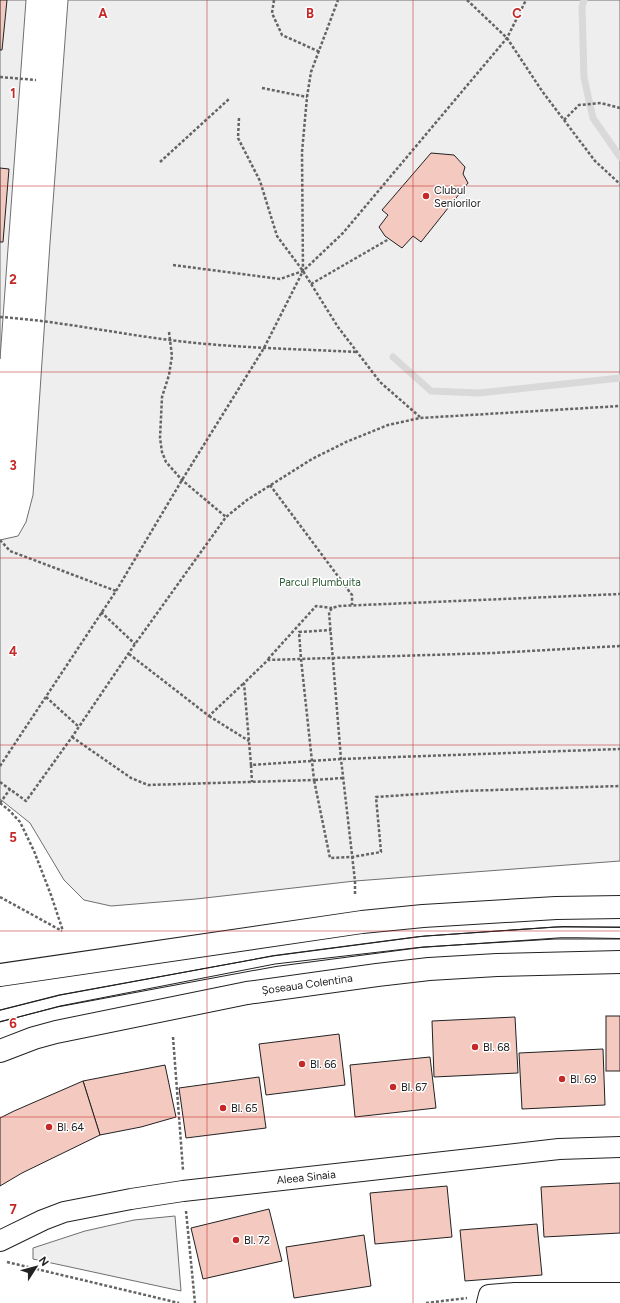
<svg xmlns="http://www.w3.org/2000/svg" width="620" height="1303" font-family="Figtree,sans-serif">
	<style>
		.green { fill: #eee; stroke: #6f6f6f }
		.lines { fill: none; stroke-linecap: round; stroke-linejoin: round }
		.stream { stroke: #d9d9d9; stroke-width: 7 }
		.building { fill: #f3c9c0; stroke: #222 }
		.lane-casing { stroke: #222; stroke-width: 12 }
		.street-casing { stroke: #222; stroke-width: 22 }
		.primary-casing { stroke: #222; stroke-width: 24 }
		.path { stroke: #646464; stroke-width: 2.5; stroke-dasharray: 3 2; stroke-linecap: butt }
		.lane { stroke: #fff; stroke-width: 10 }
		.street { stroke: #fff; stroke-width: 20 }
		.primary { stroke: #fff; stroke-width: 22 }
		.tram { stroke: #222; stroke-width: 1 }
		.grid { fill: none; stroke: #c62828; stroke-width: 1; stroke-opacity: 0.55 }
		.poi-dot { fill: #c62828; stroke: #fff; stroke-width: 1.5 }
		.labels { text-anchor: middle; stroke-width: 3; stroke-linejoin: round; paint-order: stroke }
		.poi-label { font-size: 11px; fill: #222; stroke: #fff; text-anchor: start }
		.park-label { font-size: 11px; fill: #2f5e38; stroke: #fff }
		.street-label { font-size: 11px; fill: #222; stroke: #fff }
		.grid-label { font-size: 13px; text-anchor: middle; font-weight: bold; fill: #c62828; stroke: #fff; stroke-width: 3; stroke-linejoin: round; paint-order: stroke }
	</style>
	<rect width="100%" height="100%" fill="#fff"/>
	<g class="green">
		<path d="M0,0h26l-26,359z"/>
		<path d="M68,0h552v861l-265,20 -159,18 -85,7 -27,-6 -20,-20 -34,-57 -30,-24v-259l18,-4 8,-14 7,-27 17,-252z"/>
		<path d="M175,1216l6,75 -148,-32v-11l52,-17 49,-11z"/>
	</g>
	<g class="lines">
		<g class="stream">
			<path d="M584,0l-2,7 2,71 9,40 27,39"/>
			<path d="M393,357l38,34 48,2 141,-15"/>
		</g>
	</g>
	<g class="building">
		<path d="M0,0h7l-5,50h-2z"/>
		<path d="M431,153l23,2 11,12 -2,7 5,9 -47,59 -8,-6 -11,12 -17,-12 -6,-9 9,-12 -6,-5z"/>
		<path d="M0,168l9,1 -6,73h-3z"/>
		<rect x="606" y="1016" width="14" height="55"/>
		<path d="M515,1017l3,56 -84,4 -2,-56z"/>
		<path d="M339,1034l6,51 -79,10 -7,-51z"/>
		<path d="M603,1049l2,56 -83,4 -3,-56z"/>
		<path d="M430,1057l6,51 -81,9 -5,-52z"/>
		<path d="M165,1065l11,52 -35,10 -41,8 -17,-54z"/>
		<path d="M259,1077l7,51 -80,10 -7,-50z"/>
		<path d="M83,1081l17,54 -78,38 -22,13v-68l14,-7z"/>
		<path d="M620,1183v50l-76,4 -3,-50z"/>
		<path d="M447,1186l5,51 -77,7 -5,-51z"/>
		<path d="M269,1209l13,52 -79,18 -12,-51z"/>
		<path d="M537,1224l5,51 -77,6 -5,-51z"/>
		<path d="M364,1235l7,51 -77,12 -8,-51z"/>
	</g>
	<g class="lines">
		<g class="lane-casing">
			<path id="lane" d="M0,1016l59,-15 216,-40 145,-19 144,-10 56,1"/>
		</g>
		<g class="street-casing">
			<g id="street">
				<path d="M0,1241l43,-21 21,-8 67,-13 52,-8 376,-42 61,-2"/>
				<path d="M487,1303l2,-8 26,-2h105"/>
			</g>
		</g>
		<g class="primary-casing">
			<g id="primary">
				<path d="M0,975l362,-53 61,-6 133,-8 64,-1"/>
				<path d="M0,1051l34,-13 22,-6 191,-39 130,-18 52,-6 68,-4 123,-3"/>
			</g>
		</g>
		<g class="path">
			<path d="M274,0l-2,13 10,22 38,17"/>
			<path d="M467,0l40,38 35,53 53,70 25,23"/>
			<path d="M0,77l36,3"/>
			<path d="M262,88l45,9"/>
			<path d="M239,118l-1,20 22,43 17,55 26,35 35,56 42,55 40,35"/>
			<path d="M564,120l15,-15 22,-2 19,5"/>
			<path d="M160,162l69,-63"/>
			<path d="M173,265l107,14 23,-8 40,-38 164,-195 19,-38"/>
			<path d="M311,284l78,-45"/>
			<path d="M0,317c60,4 118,17 178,24 59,7 120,8 179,11"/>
			<path d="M169,332l3,24 -3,19 -7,22 -2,41 2,14 4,10 16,18 44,37"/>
			<path d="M270,485l82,110v10"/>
			<path d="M0,540l10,11 106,40"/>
			<path d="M101,612l34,32"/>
			<path d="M620,646l-127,7 -225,7 -24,23 7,82 90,-6 279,-10"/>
			<path d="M129,654l80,62 35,-33"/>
			<path d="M268,659l48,-53 16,2"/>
			<path d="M46,697l33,30"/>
			<path d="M209,716l40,25"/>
			<path d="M72,737l59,41 17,7 166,-5 -13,-121 -2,-27 32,-2"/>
			<path d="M251,765l1,17"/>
			<path d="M0,766l116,-175 66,-111 82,-132 39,-77 -1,-119 5,-55 4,-25 27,-72"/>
			<path d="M343,778l-29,2 16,78 22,-1 29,-5 -5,-55 87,-6 157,-5"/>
			<path d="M0,782l26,19 46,-64 63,-93 91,-127 21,-17 65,-41 34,-17 42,-17 32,-7 200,-12"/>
			<path d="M0,803l10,8 10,11 14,29 17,44 12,36"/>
			<path d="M0,803l10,-14"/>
			<path d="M355,894v-13l-14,-122 -12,-147 3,-4 7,-2 281,-12"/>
			<path d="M0,897l62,34"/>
			<path d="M173,1037l10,133"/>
			<path d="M186,1211l9,92"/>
			<path d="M7,1262l172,41"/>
			<path d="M426,1303l41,-5"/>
		</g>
		<use href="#lane" class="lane"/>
		<use href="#street" class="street"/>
		<use href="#primary" class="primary"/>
		<g class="tram">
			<path d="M0,1010l59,-15 214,-39 152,-20 130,-9h65"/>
			<path d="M0,1022l60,-16 215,-42 148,-17 132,-8h65"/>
		</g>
	</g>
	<path class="grid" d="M207,0v1303M413,0v1303M0,186h620M0,372h620M0,558h620M0,745h620M0,931h620M0,1117h620"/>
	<g class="poi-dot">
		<circle cx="426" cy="196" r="4"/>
		<circle cx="475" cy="1047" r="4"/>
		<circle cx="302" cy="1064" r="4"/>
		<circle cx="562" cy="1079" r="4"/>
		<circle cx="393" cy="1087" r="4"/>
		<circle cx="223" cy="1108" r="4"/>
		<circle cx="49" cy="1127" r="4"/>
		<circle cx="236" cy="1240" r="4"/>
	</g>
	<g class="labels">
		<g class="poi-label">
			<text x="434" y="194">Clubul<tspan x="434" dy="13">Seniorilor</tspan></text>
			<text x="483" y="1051">Bl. 68</text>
			<text x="310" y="1068">Bl. 66</text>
			<text x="570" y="1083">Bl. 69</text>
			<text x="401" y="1091">Bl. 67</text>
			<text x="231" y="1112">Bl. 65</text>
			<text x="57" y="1131">Bl. 64</text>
			<text x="244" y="1244">Bl. 72</text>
		</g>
		<g class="park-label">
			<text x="320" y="586">Parcul Plumbuita</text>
		</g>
		<g class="street-label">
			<text transform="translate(307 984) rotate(-8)" y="4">Șoseaua Colentina</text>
			<text transform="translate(306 1177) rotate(-6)" y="4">Aleea Sinaia</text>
		</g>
	</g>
	<g class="grid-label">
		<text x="103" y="18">A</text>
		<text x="310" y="18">B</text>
		<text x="517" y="18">C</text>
		<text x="13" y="98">1</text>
		<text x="13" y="284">2</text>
		<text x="13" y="470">3</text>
		<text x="13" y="656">4</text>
		<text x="13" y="842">5</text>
		<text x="13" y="1028">6</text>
		<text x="13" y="1214">7</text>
	</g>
	<g transform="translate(36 1267) rotate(54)" stroke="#ffffff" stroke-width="3" paint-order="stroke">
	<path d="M0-3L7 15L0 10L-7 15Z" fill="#222222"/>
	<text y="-6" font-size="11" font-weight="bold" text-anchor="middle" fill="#222222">N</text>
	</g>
</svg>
